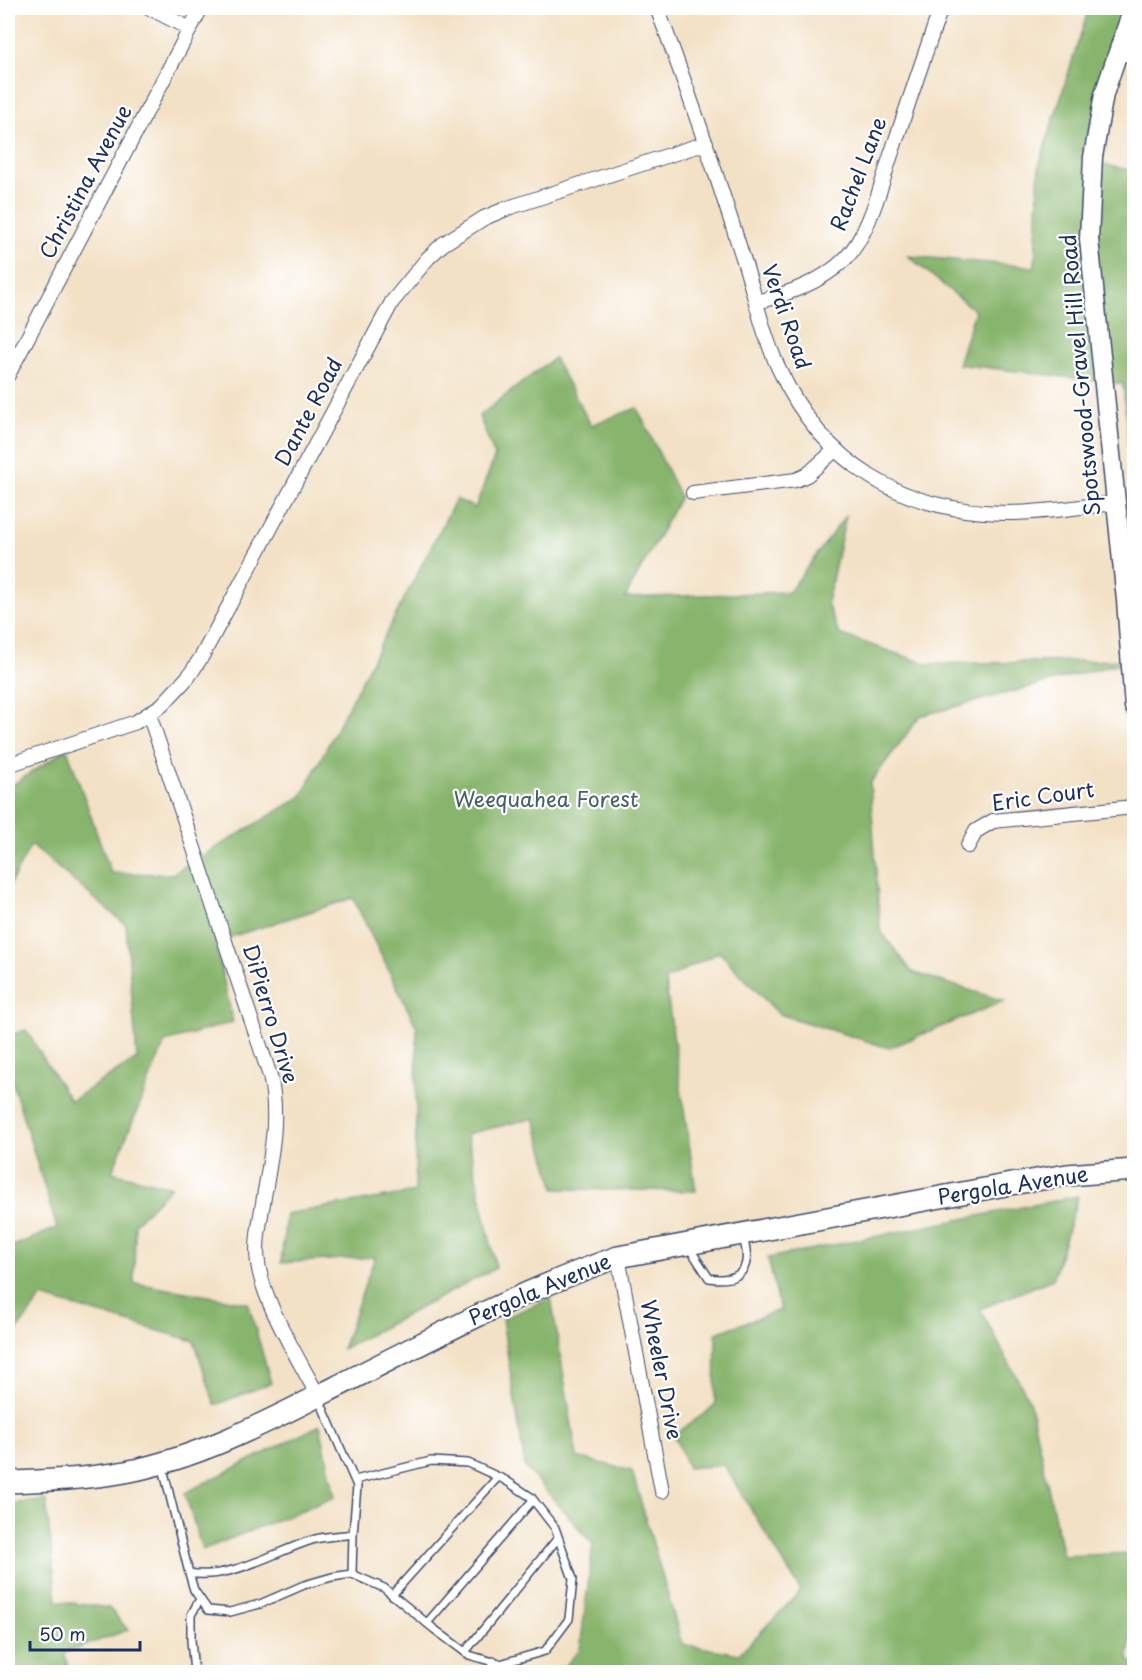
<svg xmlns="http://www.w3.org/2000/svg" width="1142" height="1680" font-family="'Playpen Sans',sans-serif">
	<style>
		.forest { fill: #88b56d; stroke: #527266; stroke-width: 1.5 }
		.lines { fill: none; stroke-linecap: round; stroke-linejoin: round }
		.lane-casing { stroke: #3b4a6d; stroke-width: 10 }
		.street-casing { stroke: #3b4a6d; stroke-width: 16 }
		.secondary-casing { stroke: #3b4a6d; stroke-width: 21 }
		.primary-casing { stroke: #3b4a6d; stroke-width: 24 }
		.lane { stroke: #fff; stroke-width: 7 }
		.street { stroke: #fff; stroke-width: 14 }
		.secondary { stroke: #fff; stroke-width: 18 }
		.primary { stroke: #fff; stroke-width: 21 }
		.labels { text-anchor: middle; stroke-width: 4.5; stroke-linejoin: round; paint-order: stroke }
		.street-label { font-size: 21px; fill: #1b2f5e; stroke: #fff }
		.park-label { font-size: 21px; fill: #466068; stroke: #fff }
	</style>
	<rect width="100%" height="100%" fill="#fff"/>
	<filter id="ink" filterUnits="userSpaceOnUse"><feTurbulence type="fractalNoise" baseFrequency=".0167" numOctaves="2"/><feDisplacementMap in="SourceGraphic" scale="12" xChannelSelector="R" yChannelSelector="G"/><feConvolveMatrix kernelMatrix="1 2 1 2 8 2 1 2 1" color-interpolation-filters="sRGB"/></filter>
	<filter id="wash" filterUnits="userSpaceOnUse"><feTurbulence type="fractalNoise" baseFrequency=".008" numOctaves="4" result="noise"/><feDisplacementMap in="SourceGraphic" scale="24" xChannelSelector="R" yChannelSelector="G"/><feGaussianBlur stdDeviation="1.35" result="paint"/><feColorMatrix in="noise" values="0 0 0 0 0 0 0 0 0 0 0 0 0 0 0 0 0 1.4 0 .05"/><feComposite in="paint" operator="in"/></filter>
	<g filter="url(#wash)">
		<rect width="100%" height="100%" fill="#f3e1c5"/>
		<g class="forest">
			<path d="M1089,8h45v21l-42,133 42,9v340l-11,-127 -165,-20 17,-53 -67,-55 127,11 4,-101z"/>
			<path d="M554,358l37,67 46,-17 43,89 -55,101 164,-6 57,-77 -19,88 12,31 88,30 205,-4 -212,56 -50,67 10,147 32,42 92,29 -115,47 -110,-34 -60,-62 -54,28 31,211 -141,-2 -21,-71 -67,16 29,134 -154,81 33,-92 -94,6 5,-49 129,-22 2,-164 -64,-130 -138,44 18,80 -68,20 -53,130 59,15 -36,36 -1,60 114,20 23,80 -56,22 -21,-64 -152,-44 -34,45v-94l49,-20 -49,-160v-32l18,-6 44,71 67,-42 -11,-134 -95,-80 -23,43v-56l1,-1 -1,-43 59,-39 44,124 61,1 129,-77 155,-298 19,9 20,-52 -16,-40z"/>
			<path d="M1078,1196l-25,83 -73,30 49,91 34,156 71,-3v62l-6,43 6,7v7h-575l21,-22 13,-106 -68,-77 -23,-148 49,-21 26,159 55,14 50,173 57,10 62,-63 -77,-126 -36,3 -14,-33 41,-29 1,-73 64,-23 -12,-52z"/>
			<path d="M320,1425l15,72 -133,53 -17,-57z"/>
			<path d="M46,1500l11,101 52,7 19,22 -64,23 7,19h-63v-168z"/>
		</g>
	</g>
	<g filter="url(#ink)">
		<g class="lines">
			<g class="lane-casing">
				<g id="lane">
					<path d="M688,1246l21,32c35,5 44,-12 33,-43"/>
					<path d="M162,1464l27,109c40,8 85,-21 123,-33 13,-4 28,-4 41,-6l4,-48 -38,-87"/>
					<path d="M189,1573l5,17 14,20 22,2 30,-8 44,-19 28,-8 20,-3 32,14 50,41 35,26 31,9 45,-13 24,-32 4,-40 -18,-51 -24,-31 -26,-17 -37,-17 -37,-2 -76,19"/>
					<path d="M352,1574l1,-40"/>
					<path d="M392,1595l106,-118"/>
					<path d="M427,1623l106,-123"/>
					<path d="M465,1652l93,-114"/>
					<path d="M194,1672l-3,-32v-25l9,-16"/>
					<path d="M490,1672l3,-11"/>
				</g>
			</g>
			<g class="street-casing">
				<g id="street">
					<path d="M150,8l40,21"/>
					<path d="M657,8c32,83 60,168 87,253 11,35 19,74 35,108 44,95 123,143 227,144 36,0 73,-6 108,-10"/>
					<path d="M1117,56l17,-4"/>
					<path d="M757,302c30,-8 63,-19 87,-42 25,-24 37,-76 48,-108 16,-48 32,-96 49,-144"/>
					<path d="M8,375l193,-367"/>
					<path d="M693,493l103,-13 11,-5 28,-25"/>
					<path d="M149,714l121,362c10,43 0,84 -7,127 -3,19 -8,40 -5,60 5,40 41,96 60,133"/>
					<path d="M8,765l128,-43 26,-17 27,-29 13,-20 190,-354 36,-44 15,-14 41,-26 24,-10 198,-65"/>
					<path d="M968,846l8,-15 17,-10 141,-14"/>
					<path d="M618,1257l44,234"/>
				</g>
			</g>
			<g class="secondary-casing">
				<path id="secondary" d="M1133,8l-29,86 -11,63 -4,82 37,361 8,107"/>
			</g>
			<g class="primary-casing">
				<path id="primary" d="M8,1482c39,-1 78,-3 117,-10 74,-14 146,-52 211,-85 93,-47 184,-96 282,-130l393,-73 56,-9 67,-5"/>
			</g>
			<use href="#lane" class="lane"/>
			<use href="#street" class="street"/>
			<use href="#secondary" class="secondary"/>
			<use href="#primary" class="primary"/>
		</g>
	</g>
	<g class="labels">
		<g class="street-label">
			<text transform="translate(859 174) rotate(-69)" y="7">Rachel Lane</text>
			<text transform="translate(86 182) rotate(-62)" y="7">Christina Avenue</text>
			<text transform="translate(786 317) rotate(71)" y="7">Verdi Road</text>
			<text transform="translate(1081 375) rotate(-95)" y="7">Spotswood-Gravel Hill Road</text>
			<text transform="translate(309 412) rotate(-62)" y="7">Dante Road</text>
			<text transform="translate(1043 797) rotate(-8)" y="7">Eric Court</text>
			<text transform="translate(270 1014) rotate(73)" y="7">DiPierro Drive</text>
			<text transform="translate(1013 1186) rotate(-9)" y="7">Pergola Avenue</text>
			<text transform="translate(540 1290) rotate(-23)" y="7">Pergola Avenue</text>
			<text transform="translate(661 1370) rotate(79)" y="7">Wheeler Drive</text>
		</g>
		<g class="park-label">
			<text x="546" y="807">Weequahea Forest</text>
		</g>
	</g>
	<rect width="1142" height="1680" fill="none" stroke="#fff" stroke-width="30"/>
	<path d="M30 1641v9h110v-9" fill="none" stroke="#1b2f5e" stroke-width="3"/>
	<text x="39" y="1641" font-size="18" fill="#1b2f5e" stroke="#ffffff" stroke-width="4.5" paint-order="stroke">50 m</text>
</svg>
